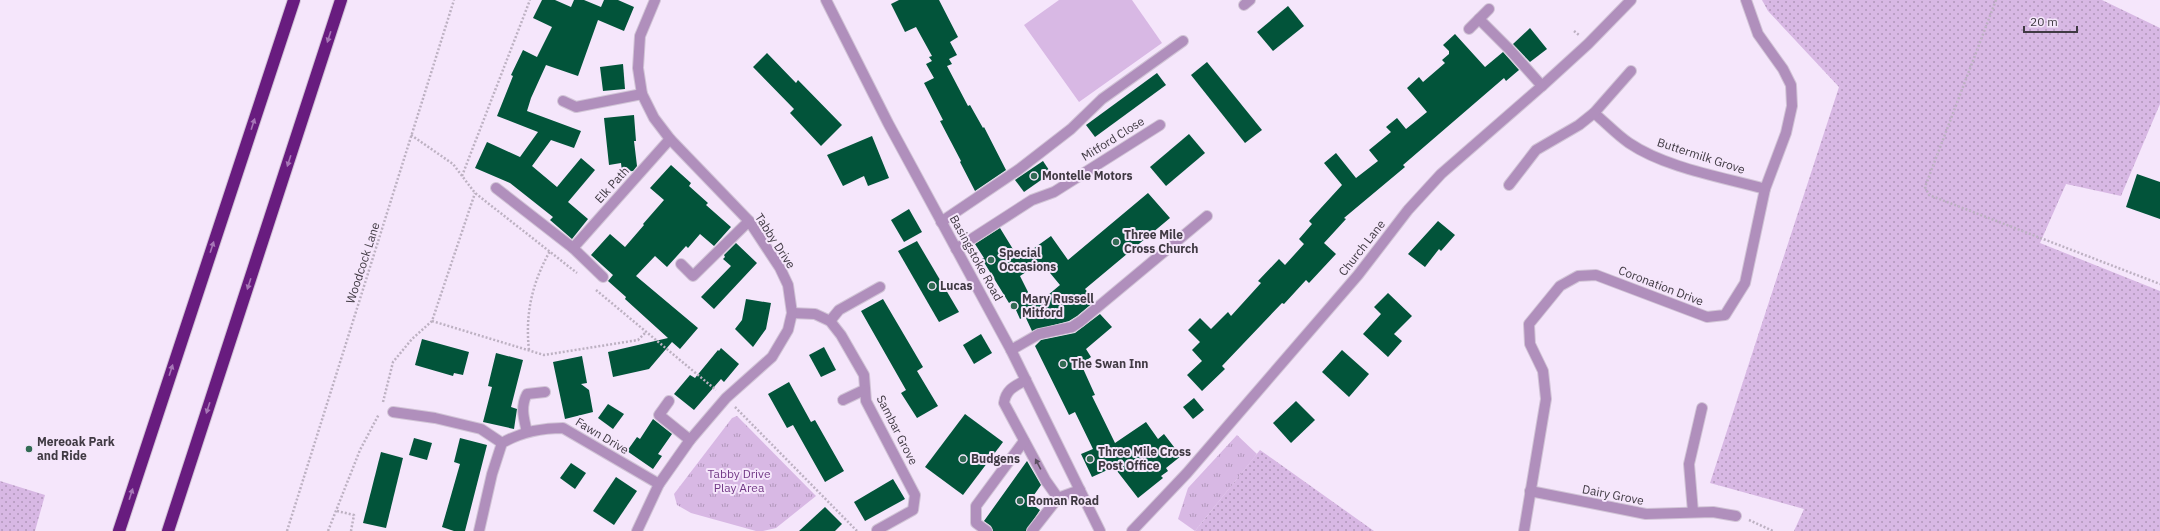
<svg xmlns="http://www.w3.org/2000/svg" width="2160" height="531" font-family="'IBM Plex Sans',sans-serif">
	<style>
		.grass { fill: url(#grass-dots) }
		.park { fill: url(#park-tufts) }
		.pitch { fill: #d8b8e4 }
		.building { fill: #02543a; fill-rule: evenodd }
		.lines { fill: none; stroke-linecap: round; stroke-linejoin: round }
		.minor-casing { stroke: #d1c4d6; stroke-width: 12 }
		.highway-casing { stroke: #d1c4d6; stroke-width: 14 }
		.path { stroke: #bdb1c2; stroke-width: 2.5; stroke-dasharray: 2 2; stroke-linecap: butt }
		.minor { stroke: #b08fbc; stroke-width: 10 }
		.highway { stroke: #681c7f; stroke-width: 12 }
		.oneway { fill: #a777b7 }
		.oneway2 { fill: #5c4f61 }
		.poi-dot { fill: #326b54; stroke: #f5e6fb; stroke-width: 1.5 }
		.labels { text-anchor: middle; stroke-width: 4; stroke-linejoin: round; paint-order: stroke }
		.street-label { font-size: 12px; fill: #403a43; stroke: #f5e6fb }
		.poi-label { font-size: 12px; font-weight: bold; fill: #403a43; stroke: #f5e6fb; text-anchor: start }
		.park-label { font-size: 12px; fill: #723986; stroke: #f5e6fb }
	</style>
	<defs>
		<pattern id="grass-dots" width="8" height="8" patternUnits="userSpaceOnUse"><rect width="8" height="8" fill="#d8b8e4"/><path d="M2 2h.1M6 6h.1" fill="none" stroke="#b197ba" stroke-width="1.8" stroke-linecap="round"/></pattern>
		<pattern id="park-tufts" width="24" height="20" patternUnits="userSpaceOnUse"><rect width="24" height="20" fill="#d8b8e4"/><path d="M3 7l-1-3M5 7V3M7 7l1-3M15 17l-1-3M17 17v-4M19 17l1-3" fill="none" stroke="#b197ba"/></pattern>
	</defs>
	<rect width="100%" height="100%" fill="#f5e6fb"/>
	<g class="grass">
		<path d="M1762,0h340l58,28v76l-39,92 -55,-12 -26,59 120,48v240h-366l10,-22 -94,-26 129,-396 -71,-76z"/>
		<path d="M1260,450l114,81h-179z"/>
		<path d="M0,481l45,14 -10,36h-35z"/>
	</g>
	<g class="park">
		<path d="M737,416l79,80 -40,32 -13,3h-7l-65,-18 -14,-8 -3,-11 58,-76z"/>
		<path d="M1237,435l20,19 -62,77 -17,-12 10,-31z"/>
	</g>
	<path class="pitch" d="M1059,0h73l30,43 -83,59 -55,-77z"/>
	<g class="building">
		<path d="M542,0h13l16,7 3,-7h10l17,7 3,-7h14l16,7 -10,24 -26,-11 -20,56 -32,-11 -15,33 -4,13 54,20 -7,17 -23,-8 -19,26 25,21 24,-29 14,12 -27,32 20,17 -16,20 -22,-19 3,-3 -43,-34 -35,-15 12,-26 33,15 18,-25 -41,-16 16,-40 -2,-1 12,-25 14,7 15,-30 -19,-9z"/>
		<path d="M899,0h40l19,37 -8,5 7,13 -8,4 3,5 -5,2 21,40 2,-1 13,23 1,-1 22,43 -31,21 -15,-29 1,-1 -21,-40 3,-1 -19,-37 10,-5 -8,-14 6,-3 -3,-4 3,-1 -16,-29 -11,5 -14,-28z"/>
		<path d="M1288,6l16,20 -31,25 -16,-19z"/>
		<path d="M1530,28l17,21 -17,13 -17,-18z"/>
		<path d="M1455,34l30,33 18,-15 16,18 -13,11 -2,-3 -101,87 2,2 -61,51 2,1 -22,24 12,11 -27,29 -3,-3 -22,24 -2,-1 -60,63 3,3 -23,22 -15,-16 15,-14 -10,-11 8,-8 -12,-12 12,-12 11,11 17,-17 3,4 30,-33 -3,-2 21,-22 6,6 19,-21 -5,-5 13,-15 -3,-3 33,-36 -18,-22 12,-10 20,25 22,-17 -9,-11 22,-18 -5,-5 11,-9 9,11 21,-17 -20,-24 12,-11 4,5 22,-19 -3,-3 7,-6v-3l-6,-6z"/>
		<path d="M767,53l29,30 2,-3 44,45 -21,21 -31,-33 4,-4 -41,-42z"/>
		<path d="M1207,62l55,68 -17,13 -54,-68z"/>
		<path d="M623,64l2,25 -22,2 -3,-24z"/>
		<path d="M1157,73l9,12 -71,52 -9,-12z"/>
		<path d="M634,115l2,26h-2l3,25 -4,5 -11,1 -1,-9 -12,2 -5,-47z"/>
		<path d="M1189,134l16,19 -39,33 -16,-19z"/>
		<path d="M872,136l17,42 -21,8 -4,-10 -21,10 -16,-31z"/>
		<path d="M1043,161l8,12 -27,19 -9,-12z"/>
		<path d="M671,165l20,18 -2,3 19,17 -2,2 25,22 -17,19 -14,-12 -12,14 -2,-2 -19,21 -12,-11 -19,20 62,52 -18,21 -8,-7 -23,27 -36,8 -5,-25 60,-14 -43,-39 1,-2 -18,-16 5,-6 -22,-20 19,-21 15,13 19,-22 -1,-1 21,-24 -14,-12z"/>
		<path d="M2137,174l23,8v37l-34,-12z"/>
		<path d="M1148,193l22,25 -85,71 10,12 -18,15 -8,5 -37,10 -7,-15 -5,3 -8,-18 -3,2 -27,-44 2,-1 -9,-14 25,-16 19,31 32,-23 17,24zM1041,262l19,23 -25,21 -15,-30z"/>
		<path d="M909,209l13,23 -18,10 -13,-22z"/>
		<path d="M1438,221l17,14 -14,16 -2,-2 -14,18 -17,-13z"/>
		<path d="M917,241l42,71 -20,10 -41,-71z"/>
		<path d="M736,243l21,20 -43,46 -13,-12 30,-31 -8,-7 2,-2 -1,-2z"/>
		<path d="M1388,293l24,23 -18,18 8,7 -14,16 -25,-23 18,-20 -7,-7z"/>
		<path d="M746,299l25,4 -5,26 -13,18 -18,-18 7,-9z"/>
		<path d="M883,299l40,68 -6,4 21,35 -21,12 -16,-25 5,-3 -45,-79z"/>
		<path d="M1100,314l12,13 -26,22 5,8 -10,7 14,31 -3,1 23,47 31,-21 12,17 6,-5 17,22 -15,12 2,3 -7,5 2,2 -25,20 -24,-31 -22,10 -11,-23 12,-5 -18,-37 -6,3 -34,-69 6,-6 34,-7z"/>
		<path d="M981,334l11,19 -18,11 -11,-19z"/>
		<path d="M422,339l47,13 -6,23 -9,-2 -1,3 -38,-11z"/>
		<path d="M824,347l12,23 -15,7 -12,-22z"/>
		<path d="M721,348l18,16 -15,18 -3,-3 -27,31 -20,-16 16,-19 5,3 23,-28 1,1z"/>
		<path d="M1342,350l27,24 -20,23 -27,-25z"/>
		<path d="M496,353l27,7 -12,47 6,2 -3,20 -31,-7 9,-35 -4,-1z"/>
		<path d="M582,356l5,27 -6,1 8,6 4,22 -28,7 -12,-57z"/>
		<path d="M789,382l22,40 4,-2 29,51 -19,11 -32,-57 -6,3 -19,-34z"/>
		<path d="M1194,398l10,12 -11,9 -10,-12z"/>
		<path d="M1296,401l19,19 -24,23 -18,-20z"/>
		<path d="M608,404l16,10 -11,15 -15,-11z"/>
		<path d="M965,414l38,28 -40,53 -38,-28z"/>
		<path d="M653,419l19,15 -14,20 4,2 -9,13 -26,-18 10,-14 3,2z"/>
		<path d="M414,438l18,5 -5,17 -18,-5z"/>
		<path d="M460,438l27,7 -22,86h-11l-12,-4 18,-63 -6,-2z"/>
		<path d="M381,452l22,6 -17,70 -23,-5z"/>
		<path d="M1027,461l14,24 -12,17 11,8 -14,21h-33l-2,-5 -7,-5z"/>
		<path d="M571,463l15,10 -11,16 -15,-11z"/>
		<path d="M616,477l21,14 -23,34 -21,-14z"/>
		<path d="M893,479l12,20 -40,22 -11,-19z"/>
		<path d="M825,507l17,17 -7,7h-36z"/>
	</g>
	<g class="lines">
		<g class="minor-casing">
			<g id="minor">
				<path d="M826,0l62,123 123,227 89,181"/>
				<path d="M1244,5l6,-5"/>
				<path d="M1479,19l30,30 33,37"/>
				<path d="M1469,29l20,-20"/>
				<path d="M563,101l13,6 66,-13"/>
				<path d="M1594,113c12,10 23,22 35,30 37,25 93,34 136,46"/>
				<path d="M1509,185l27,-35 43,-25 15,-12 37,-42"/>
				<path d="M496,188l77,60 30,29"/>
				<path d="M941,222l77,-52 53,-41 31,-30 81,-58"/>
				<path d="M573,248l97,-109"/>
				<path d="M956,249l76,-49 22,-8 106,-67"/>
				<path d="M681,264l12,12 56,-55"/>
				<path d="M792,313l23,1 15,7 11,14 23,40 2,26 49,94 -2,15 -36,20"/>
				<path d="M830,321l9,-11 41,-23"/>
				<path d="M1011,350l28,-16 33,-7 9,-6 126,-105"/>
				<path d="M1026,380c-11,6 -20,9 -22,23l42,78 12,17"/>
				<path d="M843,400l21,-10"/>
				<path d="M669,401l-10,14 31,25"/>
				<path d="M393,412l42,6 46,11 21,14"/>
				<path d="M527,432c-3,-13 -7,-25 0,-38l18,-2"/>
				<path d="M1530,491l116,23 67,-2 23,4"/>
				<path d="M1693,512l-4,-48 13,-56"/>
				<path d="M479,531l13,-57 10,-31c19,-11 39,-15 61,-15l96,56"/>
				<path d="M637,531l22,-47 31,-44 36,-42 46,-41 16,-27 4,-17 -4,-28 -8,-17 -31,-47 -79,-82 -16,-21 -12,-24 -4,-26 2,-32 15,-36"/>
				<path d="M987,531l-11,-8v-17l48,-65"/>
				<path d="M1032,531l26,-33 22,-8"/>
				<path d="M1132,531l55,-58 171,-198 50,-65 33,-36 101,-88 46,-42 43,-44"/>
				<path d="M1524,531l22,-132 -3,-28 -13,-27 -1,-20 31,-38 18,-10 18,-1 111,42 18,-2 20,-32 20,-94 21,-56 6,-27 -1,-21 -8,-16 -25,-35 -12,-34"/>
			</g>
		</g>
		<g class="highway-casing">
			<g id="highway">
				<path d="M119,531l175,-531"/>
				<path d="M168,531l173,-531"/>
			</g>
		</g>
		<g class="path">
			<path d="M1996,0l-71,187 4,8 231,89"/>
			<path d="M1574,31l5,4"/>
			<path d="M411,135l42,29 22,29 102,80"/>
			<path d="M462,176l68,-176"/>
			<path d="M596,290l120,100"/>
			<path d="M432,321l112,34 94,-15 8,-8"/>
			<path d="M529,350c-4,-36 3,-67 21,-99"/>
			<path d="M383,402l10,-40 19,-23 20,-18 43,-128"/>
			<path d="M735,407l122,124"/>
			<path d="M337,511l17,4 -3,16"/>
			<path d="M1749,520l24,11"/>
			<path d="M287,531l167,-531"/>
			<path d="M328,531l32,-81 19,-36"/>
		</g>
		<use href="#minor" class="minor"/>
		<use href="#highway" class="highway"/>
	</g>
	<defs><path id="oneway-solid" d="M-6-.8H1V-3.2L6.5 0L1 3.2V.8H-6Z"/></defs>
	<g class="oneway">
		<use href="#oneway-solid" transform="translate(329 37) rotate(108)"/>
		<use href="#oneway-solid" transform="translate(253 124) rotate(-72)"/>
		<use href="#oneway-solid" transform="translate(289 161) rotate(108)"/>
		<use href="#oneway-solid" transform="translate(212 247) rotate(-72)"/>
		<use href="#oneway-solid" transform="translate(249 284) rotate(108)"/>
		<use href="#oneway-solid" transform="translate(171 370) rotate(-72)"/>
		<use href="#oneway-solid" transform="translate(208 408) rotate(108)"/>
		<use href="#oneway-solid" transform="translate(131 494) rotate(-72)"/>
	</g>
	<use class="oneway2" href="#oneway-solid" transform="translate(1038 464) rotate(-118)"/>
	<g class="poi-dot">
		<circle cx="1034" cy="176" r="4"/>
		<circle cx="1116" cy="242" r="4"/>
		<circle cx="991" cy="260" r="4"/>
		<circle cx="932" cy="286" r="4"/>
		<circle cx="1014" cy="306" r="4"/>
		<circle cx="1063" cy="364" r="4"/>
		<circle cx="29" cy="449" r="4"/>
		<circle cx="963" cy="459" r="4"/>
		<circle cx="1090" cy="459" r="4"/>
		<circle cx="1020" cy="501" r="4"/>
	</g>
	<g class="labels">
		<g class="street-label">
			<text transform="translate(1113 139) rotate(-32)" y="4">Mitford Close</text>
			<text transform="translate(1701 156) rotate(18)" y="4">Buttermilk Grove</text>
			<text transform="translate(612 185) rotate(-48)" y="4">Elk Path</text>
			<text transform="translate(775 241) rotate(57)" y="4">Tabby Drive</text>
			<text transform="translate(1362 248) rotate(-52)" y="4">Church Lane</text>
			<text transform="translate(976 258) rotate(61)" y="4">Basingstoke Road</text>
			<text transform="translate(363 263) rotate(-72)" y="4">Woodcock Lane</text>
			<text transform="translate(1661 286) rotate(21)" y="4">Coronation Drive</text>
			<text transform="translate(897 430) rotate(63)" y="4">Sambar Grove</text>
			<text transform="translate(602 436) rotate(31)" y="4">Fawn Drive</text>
			<text transform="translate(1613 495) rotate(11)" y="4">Dairy Grove</text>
		</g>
		<g class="poi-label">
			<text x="1042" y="180">Montelle Motors</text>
			<text x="1124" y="239">Three Mile<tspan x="1124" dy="14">Cross Church</tspan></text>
			<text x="999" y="257">Special<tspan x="999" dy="14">Occasions</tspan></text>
			<text x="940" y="290">Lucas</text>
			<text x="1022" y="303">Mary Russell<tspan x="1022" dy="14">Mitford</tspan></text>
			<text x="1071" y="368">The Swan Inn</text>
			<text x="37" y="446">Mereoak Park<tspan x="37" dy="14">and Ride</tspan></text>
			<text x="1098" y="456">Three Mile Cross<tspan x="1098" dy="14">Post Office</tspan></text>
			<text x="971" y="463">Budgens</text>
			<text x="1028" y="505">Roman Road</text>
		</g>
		<g class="park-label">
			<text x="739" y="478">Tabby Drive<tspan x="739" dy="14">Play Area</tspan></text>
		</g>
	</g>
	<path d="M2024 26v6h53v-6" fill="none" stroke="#403a43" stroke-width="2"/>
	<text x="2030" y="26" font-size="12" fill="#403a43" stroke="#f5e6fb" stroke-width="3" paint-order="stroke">20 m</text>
</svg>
